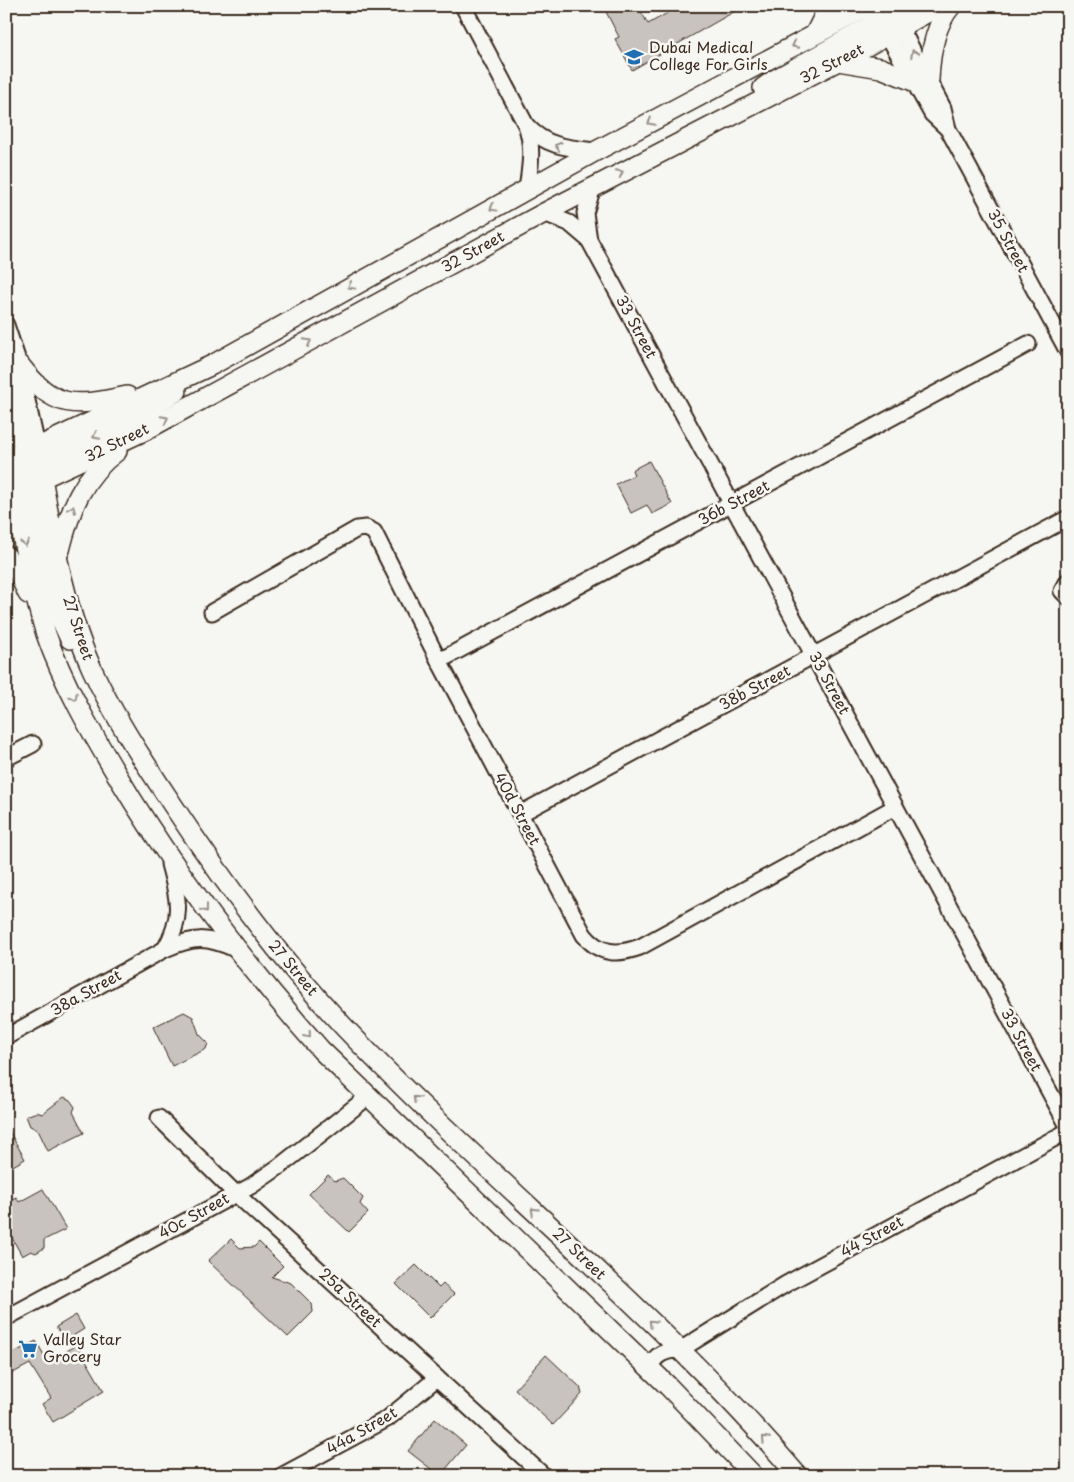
<svg xmlns="http://www.w3.org/2000/svg" width="1074" height="1482" font-family="'Playpen Sans',sans-serif">
	<style>
		.building { fill: #c8c3be; stroke: #3b2a1e }
		.lines { fill: none; stroke-linecap: round; stroke-linejoin: round }
		.minor-casing { stroke: #3b2a1e; stroke-width: 19 }
		.tertiary-casing { stroke: #3b2a1e; stroke-width: 22 }
		.minor { stroke: #f6f6f2; stroke-width: 15 }
		.tertiary { stroke: #f6f6f2; stroke-width: 19 }
		.oneway { stroke: #989088 }
		.labels { text-anchor: middle; stroke-width: 5; stroke-linejoin: round; paint-order: stroke }
		.poi-label { font-size: 15px; fill: #3b2a1e; stroke: #f6f6f2; text-anchor: start }
		.street-label { font-size: 15px; fill: #3b2a1e; stroke: #f6f6f2 }
	</style>
	<rect width="100%" height="100%" fill="#f6f6f2"/>
	<filter id="ink" filterUnits="userSpaceOnUse"><feTurbulence type="fractalNoise" baseFrequency=".02" numOctaves="2"/><feDisplacementMap in="SourceGraphic" scale="10" xChannelSelector="R" yChannelSelector="G"/><feConvolveMatrix kernelMatrix="1 2 1 2 8 2 1 2 1" color-interpolation-filters="sRGB"/></filter>
	<g filter="url(#ink)">
		<g class="building">
			<path d="M603,6h35l10,18 32,-18h64l-112,64 -17,-31 4,-2z"/>
			<path d="M649,461l23,43 -20,10 -5,-9 -16,8 -15,-29 18,-9 -2,-5z"/>
			<path d="M184,1012l9,5 6,17 9,9 -2,6 -34,17 -19,-39z"/>
			<path d="M64,1097l6,3 5,7 -2,5 11,21 -36,18 -10,-21 -8,-4 -4,-10 11,-4 5,2z"/>
			<path d="M6,1126l19,33 -19,11z"/>
			<path d="M328,1175l7,6 8,-3 20,20 -3,6 8,9 -19,19 -40,-38z"/>
			<path d="M43,1189l23,40 -22,11v8l-8,5 -5,-2 -9,5 -16,-29v-25l10,-5 3,5z"/>
			<path d="M231,1239l9,9 14,-1 5,-5 24,24 -11,11 19,6 21,21 1,8 -25,25 -80,-76z"/>
			<path d="M416,1265l23,23 4,-4 11,10 -24,24 -34,-34z"/>
			<path d="M76,1315l8,14 -19,12 -9,-14z"/>
			<path d="M36,1341l12,21 29,-17 27,46 -51,31 -11,-18 9,-6 -21,-34 -19,10 -5,-9v-8z"/>
			<path d="M546,1355l34,32 2,7 -29,31 -38,-36z"/>
			<path d="M435,1419l31,26 -26,31 -32,-25z"/>
		</g>
		<g class="lines">
			<g class="minor-casing">
				<g id="minor">
					<path d="M463,6l63,119c8,22 4,42 1,65"/>
					<path d="M896,19l47,89 5,21 120,223"/>
					<path d="M882,25l50,89 16,15"/>
					<path d="M527,126c19,21 42,22 69,25"/>
					<path d="M593,187l-8,26 4,27 479,886"/>
					<path d="M544,213l25,10 20,17"/>
					<path d="M6,325l13,39 18,82"/>
					<path d="M6,445l3,15"/>
					<path d="M1068,581l-6,10 6,6"/>
					<path d="M212,612l145,-83 9,-1 8,4 65,129 145,274c16,20 34,20 56,12l255,-140"/>
					<path d="M439,661l589,-317"/>
					<path d="M6,758l27,-14"/>
					<path d="M520,814l548,-296"/>
					<path d="M165,949c19,-33 13,-51 4,-85"/>
					<path d="M6,1037l159,-88c29,-12 41,-13 70,0"/>
					<path d="M159,1118l76,75 309,283"/>
					<path d="M6,1318l245,-132 29,-20 89,-70"/>
					<path d="M649,1369c6,-15 16,-19 31,-19l106,-66 282,-153"/>
					<path d="M281,1476l106,-57 50,-41"/>
				</g>
			</g>
			<g class="tertiary-casing">
				<g id="tertiary">
					<path d="M887,31l3,-15 12,-10"/>
					<path d="M815,34l14,-28"/>
					<path d="M838,61l43,7 32,13"/>
					<path d="M929,80c1,-25 5,-54 22,-74"/>
					<path d="M763,88l11,-8 95,-53 10,-8 5,-13"/>
					<path d="M19,364c35,46 55,43 108,32"/>
					<path d="M6,376l19,76 5,11"/>
					<path d="M37,446c11,70 26,159 55,223 22,48 51,91 80,135 52,79 108,155 173,224 146,153 315,286 453,448"/>
					<path d="M9,460c10,58 19,118 37,174 17,49 44,96 71,141 59,99 128,189 204,275l347,336 86,90"/>
					<path d="M6,462l206,-97 384,-214 273,-145"/>
					<path d="M30,470l9,-7 100,-49 38,-23"/>
					<path d="M22,474l9,19 26,118 13,28"/>
					<path d="M6,495l138,-64 400,-218 323,-167 72,-40"/>
					<path d="M60,550c10,-41 23,-74 57,-99"/>
					<path d="M6,556l11,14 11,24"/>
				</g>
			</g>
			<use href="#minor" class="minor"/>
			<use href="#tertiary" class="tertiary"/>
		</g>
		<defs><path id="oneway-chevron" d="M-2-3.5L2.5 0L-2 3.5" fill="none" stroke-width="1.6" stroke-linecap="round" stroke-linejoin="round" transform="scale(1.25)"/></defs>
		<g class="oneway">
			<use href="#oneway-chevron" transform="translate(795 45) rotate(152)"/>
			<use href="#oneway-chevron" transform="translate(914 53) rotate(-117)"/>
			<use href="#oneway-chevron" transform="translate(651 122) rotate(152)"/>
			<use href="#oneway-chevron" transform="translate(558 146) rotate(-164)"/>
			<use href="#oneway-chevron" transform="translate(620 173) rotate(-27)"/>
			<use href="#oneway-chevron" transform="translate(493 208) rotate(151)"/>
			<use href="#oneway-chevron" transform="translate(351 286) rotate(151)"/>
			<use href="#oneway-chevron" transform="translate(308 342) rotate(-28)"/>
			<use href="#oneway-chevron" transform="translate(165 419) rotate(-28)"/>
			<use href="#oneway-chevron" transform="translate(96 436) rotate(153)"/>
			<use href="#oneway-chevron" transform="translate(72 509) rotate(-68)"/>
			<use href="#oneway-chevron" transform="translate(25 543) rotate(79)"/>
			<use href="#oneway-chevron" transform="translate(74 697) rotate(64)"/>
			<use href="#oneway-chevron" transform="translate(205 909) rotate(53)"/>
			<use href="#oneway-chevron" transform="translate(308 1035) rotate(49)"/>
			<use href="#oneway-chevron" transform="translate(416 1099) rotate(-137)"/>
			<use href="#oneway-chevron" transform="translate(534 1211) rotate(-136)"/>
			<use href="#oneway-chevron" transform="translate(652 1323) rotate(-136)"/>
			<use href="#oneway-chevron" transform="translate(765 1439) rotate(-133)"/>
		</g>
	</g>
	<defs>
		<g id="university-bare" transform="scale(1.5)"><path d="M0-5L7-2L0 1L-7-2ZM-4 1L0 2.5L4 1V4Q0 6-4 4Z" fill="#1f6fb2" stroke="#f6f6f2" stroke-width="2.5" paint-order="stroke"/></g>
		<g id="supermarket-bare" transform="scale(1.5)"><path d="M-6-5.5h2.5l.6 2H6L4.5 2H-2.5L-4.4-4H-6ZM-1.5 3.2a1.3 1.3 0 1 0 .1 0ZM3 3.2a1.3 1.3 0 1 0 .1 0Z" fill="#1f6fb2" stroke="#f6f6f2" stroke-width="2.5" paint-order="stroke"/></g>
	</defs>
	<g fill-rule="evenodd">
		<use href="#university-bare" x="634" y="57"/>
		<use href="#supermarket-bare" x="28" y="1349"/>
	</g>
	<g class="labels">
		<g class="poi-label">
			<text x="649" y="53">Dubai Medical<tspan x="649" dy="17">College For Girls</tspan></text>
			<text x="43" y="1345">Valley Star<tspan x="43" dy="17">Grocery</tspan></text>
		</g>
		<g class="street-label">
			<text transform="translate(832 64) rotate(-27)" y="5">32 Street</text>
			<text transform="translate(1008 241) rotate(62)" y="5">35 Street</text>
			<text transform="translate(473 252) rotate(-29)" y="5">32 Street</text>
			<text transform="translate(636 327) rotate(62)" y="5">33 Street</text>
			<text transform="translate(117 443) rotate(-26)" y="5">32 Street</text>
			<text transform="translate(734 503) rotate(-28)" y="5">36b Street</text>
			<text transform="translate(78 628) rotate(72)" y="5">27 Street</text>
			<text transform="translate(829 683) rotate(62)" y="5">33 Street</text>
			<text transform="translate(755 688) rotate(-28)" y="5">38b Street</text>
			<text transform="translate(517 809) rotate(62)" y="5">40d Street</text>
			<text transform="translate(293 968) rotate(50)" y="5">27 Street</text>
			<text transform="translate(86 993) rotate(-29)" y="5">38a Street</text>
			<text transform="translate(1021 1040) rotate(62)" y="5">33 Street</text>
			<text transform="translate(194 1216) rotate(-29)" y="5">40c Street</text>
			<text transform="translate(872 1237) rotate(-29)" y="5">44 Street</text>
			<text transform="translate(579 1254) rotate(44)" y="5">27 Street</text>
			<text transform="translate(350 1298) rotate(43)" y="5">25a Street</text>
			<text transform="translate(362 1431) rotate(-30)" y="5">44a Street</text>
		</g>
	</g>
	<rect width="1074" height="1482" fill="none" stroke="#f6f6f2" stroke-width="25"/>
	<rect x="12" y="12" width="1049" height="1457" fill="none" stroke="#3b2a1e" stroke-width="2" filter="url(#ink)"/>
</svg>
